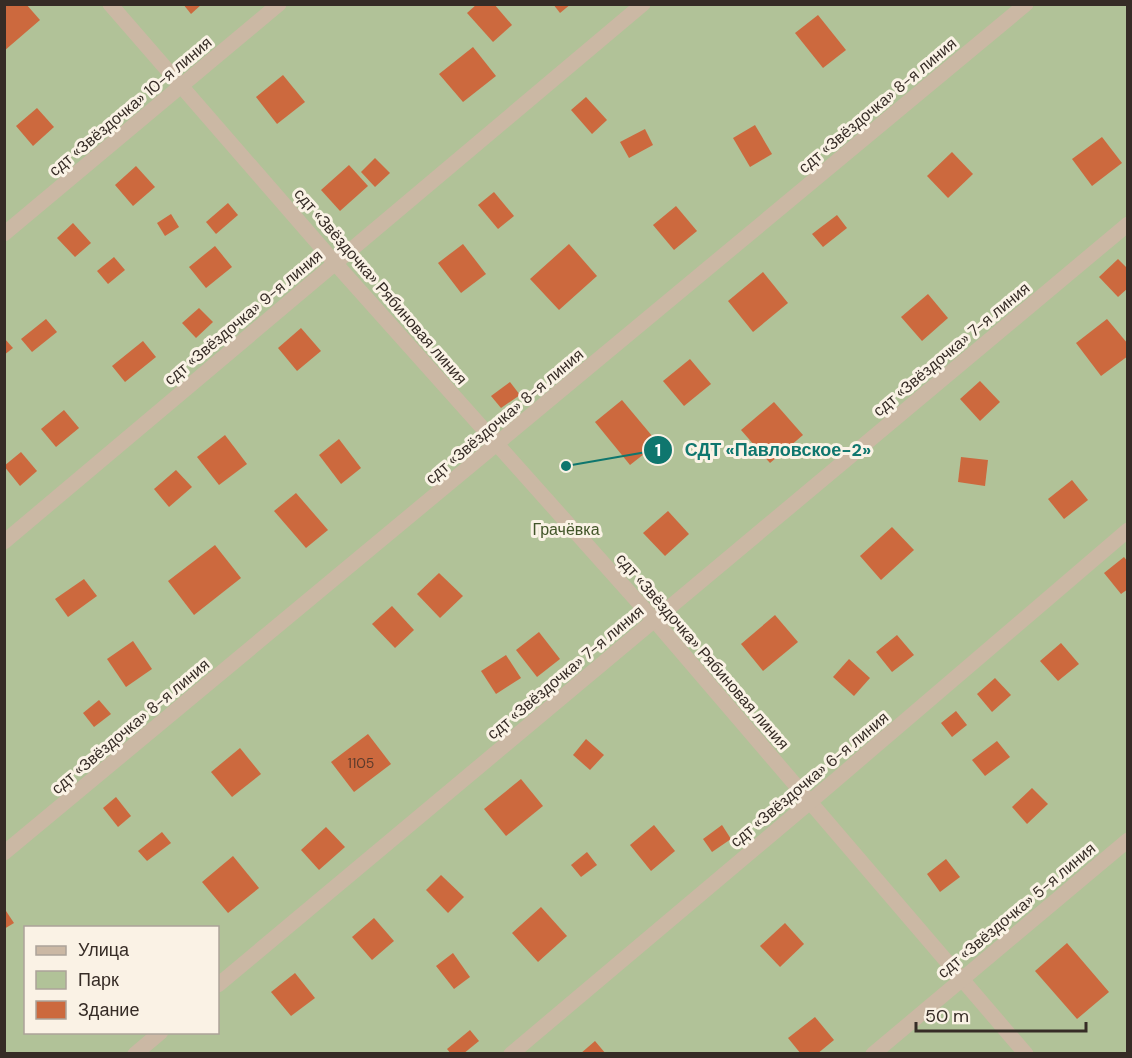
<svg xmlns="http://www.w3.org/2000/svg" width="1132" height="1058" font-family="'DM Sans',sans-serif">
	<style>
		.green { fill: #b1c298; fill-rule: evenodd }
		.building { fill: #cc693e }
		.lines { fill: none; stroke-linecap: round; stroke-linejoin: round }
		.minor { stroke: #cbb8a4; stroke-width: 15 }
		.labels { text-anchor: middle; stroke-width: 6; stroke-linejoin: round; paint-order: stroke }
		.number-label { font-size: 14px; fill: #5c3b2c }
		.street-label { font-size: 16px; fill: #362c26; stroke: #faf2e5 }
		.park-label { font-size: 16px; fill: #425529; stroke: #faf2e5 }
		.leader { fill: none; stroke: #0f766e; stroke-width: 2 }
		.callout-dot { fill: #0f766e; stroke: #faf2e5; stroke-width: 2 }
		.mark-label { font-size: 18px; text-anchor: middle; font-weight: bold; fill: #fff }
		.callout-label { font-size: 18px; text-anchor: middle; font-weight: bold; fill: #0f766e; stroke: #faf2e5; stroke-width: 6; stroke-linejoin: round; paint-order: stroke }
	</style>
	<rect width="100%" height="100%" fill="#f2e8d9"/>
	<path class="green" d="M5,5h1122v1048l-1122,1zM26,928h192v104h-192z"/>
	<g class="building">
		<path d="M4,4h22l14,16 -36,31z"/>
		<path d="M183,4h19l-11,10z"/>
		<path d="M477,4h17l18,21 -19,17 -26,-29z"/>
		<path d="M553,4h18l-11,9z"/>
		<path d="M818,15l28,35 -23,18 -28,-35z"/>
		<path d="M473,47l23,29 -33,26 -24,-28z"/>
		<path d="M283,75l22,27 -28,22 -21,-27z"/>
		<path d="M586,97l21,23 -15,14 -21,-24z"/>
		<path d="M37,108l17,19 -21,19 -17,-20z"/>
		<path d="M755,125l17,29 -22,13 -17,-29z"/>
		<path d="M645,129l8,16 -24,13 -9,-16z"/>
		<path d="M1102,137l20,26 -30,23 -20,-27z"/>
		<path d="M952,152l21,22 -25,24 -21,-22z"/>
		<path d="M375,158l15,15 -15,14 -14,-15z"/>
		<path d="M349,165l19,21 -28,25 -19,-21z"/>
		<path d="M136,166l19,21 -22,19 -18,-21z"/>
		<path d="M494,192l20,24 -16,13 -20,-24z"/>
		<path d="M228,203l10,12 -22,19 -10,-12z"/>
		<path d="M676,206l21,25 -23,19 -21,-25z"/>
		<path d="M171,214l8,13 -14,9 -8,-13z"/>
		<path d="M837,215l10,13 -24,19 -11,-13z"/>
		<path d="M73,223l18,20 -16,14 -18,-19z"/>
		<path d="M463,244l23,30 -25,19 -23,-30z"/>
		<path d="M569,244l28,32 -38,34 -29,-31z"/>
		<path d="M215,246l17,21 -26,21 -17,-21z"/>
		<path d="M114,257l11,13 -17,14 -11,-13z"/>
		<path d="M1118,259l10,10v19l-10,9 -19,-20z"/>
		<path d="M763,272l25,31 -35,29 -25,-31z"/>
		<path d="M928,294l20,24 -26,23 -21,-24z"/>
		<path d="M199,308l14,14 -17,16 -14,-15z"/>
		<path d="M46,319l11,13 -25,20 -11,-13z"/>
		<path d="M1107,319l21,25v12l-27,20 -25,-33z"/>
		<path d="M301,328l20,23 -24,20 -19,-23z"/>
		<path d="M4,338l9,10 -9,7z"/>
		<path d="M143,341l13,16 -31,25 -13,-16z"/>
		<path d="M690,359l21,25 -27,22 -21,-25z"/>
		<path d="M980,381l20,21 -20,19 -20,-22z"/>
		<path d="M510,382l10,13 -19,13 -10,-12z"/>
		<path d="M622,400l36,43 -28,22 -35,-43z"/>
		<path d="M774,402l29,33 -33,28 -29,-33z"/>
		<path d="M64,410l15,18 -23,19 -15,-18z"/>
		<path d="M225,435l22,29 -28,21 -22,-28z"/>
		<path d="M339,439l22,29 -20,16 -22,-29z"/>
		<path d="M21,452l16,19 -17,15 -16,-20z"/>
		<path d="M961,457l27,3 -3,26 -27,-4z"/>
		<path d="M176,470l16,17 -23,20 -15,-18z"/>
		<path d="M1072,480l16,20 -24,19 -16,-20z"/>
		<path d="M296,493l32,37 -22,18 -32,-37z"/>
		<path d="M668,511l21,23 -24,22 -22,-23z"/>
		<path d="M892,527l22,23 -33,30 -21,-24z"/>
		<path d="M215,545l26,33 -47,37 -26,-34z"/>
		<path d="M1124,557l4,5v27l-7,5 -17,-21z"/>
		<path d="M439,573l24,23 -23,22 -23,-24z"/>
		<path d="M84,579l13,17 -29,21 -13,-18z"/>
		<path d="M392,606l22,24 -19,18 -23,-24z"/>
		<path d="M775,615l23,27 -35,29 -22,-27z"/>
		<path d="M539,632l21,27 -23,18 -21,-27z"/>
		<path d="M897,635l17,20 -22,17 -16,-20z"/>
		<path d="M133,641l19,28 -26,18 -19,-28z"/>
		<path d="M1061,643l18,21 -21,17 -18,-20z"/>
		<path d="M506,655l15,23 -25,16 -15,-23z"/>
		<path d="M849,659l21,19 -16,18 -21,-19z"/>
		<path d="M995,678l16,17 -19,17 -15,-18z"/>
		<path d="M99,700l12,14 -17,13 -11,-14z"/>
		<path d="M956,711l11,14 -15,12 -11,-14z"/>
		<path d="M368,734l23,30 -37,28 -23,-30z"/>
		<path d="M586,739l18,16 -14,15 -17,-15z"/>
		<path d="M997,741l13,16 -25,19 -13,-16z"/>
		<path d="M240,748l21,26 -29,23 -21,-25z"/>
		<path d="M521,779l22,27 -37,30 -22,-27z"/>
		<path d="M1032,788l16,16 -21,20 -15,-17z"/>
		<path d="M116,797l15,19 -13,11 -15,-19z"/>
		<path d="M654,825l21,26 -24,20 -21,-26z"/>
		<path d="M722,825l9,14 -19,13 -9,-13z"/>
		<path d="M326,827l19,20 -26,23 -18,-20z"/>
		<path d="M162,832l9,11 -24,18 -9,-10z"/>
		<path d="M587,852l10,13 -16,12 -10,-12z"/>
		<path d="M233,856l26,32 -31,25 -26,-31z"/>
		<path d="M946,859l14,18 -20,15 -13,-18z"/>
		<path d="M441,875l23,22 -16,16 -22,-23z"/>
		<path d="M541,907l26,29 -29,26 -26,-29z"/>
		<path d="M4,908l10,15 -10,6z"/>
		<path d="M374,918l20,23 -22,19 -20,-23z"/>
		<path d="M785,923l19,21 -24,23 -20,-21z"/>
		<path d="M1067,943l42,49 -32,27 -42,-48z"/>
		<path d="M453,953l17,24 -16,12 -18,-23z"/>
		<path d="M295,973l20,25 -24,18 -20,-24z"/>
		<path d="M815,1017l19,23 -17,14h-16l-13,-16z"/>
		<path d="M470,1030l9,11 -16,13h-12l-4,-5z"/>
		<path d="M595,1041l11,13h-26z"/>
	</g>
	<g class="lines">
		<g class="minor">
			<path d="M110,4l225,259 320,358 371,433"/>
			<path d="M4,234l275,-230"/>
			<path d="M4,542l639,-538"/>
			<path d="M4,853l1022,-849"/>
			<path d="M218,985l910,-761"/>
			<path d="M135,1054l26,-22"/>
			<path d="M511,1054l299,-252 318,-272"/>
			<path d="M873,1054l255,-214"/>
		</g>
	</g>
	<g class="labels">
		<g class="number-label">
			<text x="361" y="768">1105</text>
		</g>
		<g class="street-label">
			<text transform="translate(877 105) rotate(-40)" y="6">сдт «Звёздочка» 8-я линия</text>
			<text transform="translate(130 106) rotate(-40)" y="6">сдт «Звёздочка» 10-я линия</text>
			<text transform="translate(381 286) rotate(49)" y="6">сдт «Звёздочка» Рябиновая линия</text>
			<text transform="translate(243 317) rotate(-40)" y="6">сдт «Звёздочка» 9-я линия</text>
			<text transform="translate(951 349) rotate(-40)" y="6">сдт «Звёздочка» 7-я линия</text>
			<text transform="translate(504 416) rotate(-40)" y="6">сдт «Звёздочка» 8-я линия</text>
			<text transform="translate(703 651) rotate(49)" y="6">сдт «Звёздочка» Рябиновая линия</text>
			<text transform="translate(565 672) rotate(-40)" y="6">сдт «Звёздочка» 7-я линия</text>
			<text transform="translate(130 726) rotate(-40)" y="6">сдт «Звёздочка» 8-я линия</text>
			<text transform="translate(809 779) rotate(-40)" y="6">сдт «Звёздочка» 6-я линия</text>
			<text transform="translate(1016 910) rotate(-40)" y="6">сдт «Звёздочка» 5-я линия</text>
		</g>
		<g class="park-label">
			<text x="566" y="535">Грачёвка</text>
		</g>
	</g>
	<path class="leader" d="M566 466L658 450"/>
	<g class="callout-dot">
		<circle cx="566" cy="466" r="6"/>
		<circle cx="658" cy="450" r="15"/>
	</g>
	<g class="mark-label">
		<text x="658" y="456">1</text>
	</g>
	<g class="callout-label">
		<text x="778" y="456">СДТ «Павловское-2»</text>
	</g>
	<rect width="1132" height="1058" fill="none" stroke="#362c26" stroke-width="12"/>
	<rect x="24" y="926" width="195" height="108" fill="#faf2e5" stroke="#aca399" stroke-width="1.5"/>
	<rect x="36" y="946" width="30" height="9" fill="#cbb8a4" stroke="#aca399" stroke-width="1.5"/>
	<text x="78" y="956" font-size="18" fill="#362c26">Улица</text>
	<rect x="36" y="971" width="30" height="18" fill="#b1c298" stroke="#aca399" stroke-width="1.5"/>
	<text x="78" y="986" font-size="18" fill="#362c26">Парк</text>
	<rect x="36" y="1001" width="30" height="18" fill="#cc693e" stroke="#aca399" stroke-width="1.5"/>
	<text x="78" y="1016" font-size="18" fill="#362c26">Здание</text>
	<path d="M916 1022v9h170v-9" fill="none" stroke="#362c26" stroke-width="3"/>
	<text x="925" y="1022" font-size="18" fill="#362c26" stroke="#faf2e5" stroke-width="4.5" paint-order="stroke">50 m</text>
</svg>
